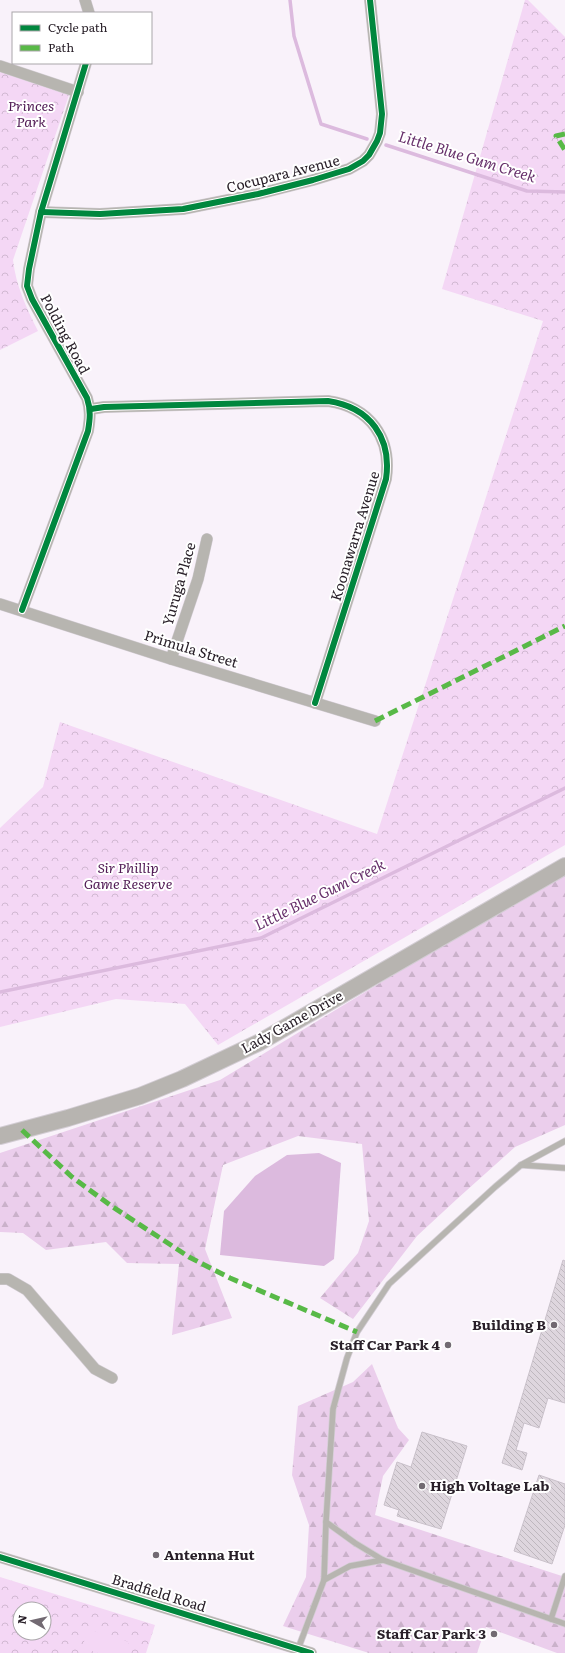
<svg xmlns="http://www.w3.org/2000/svg" width="565" height="1653" font-family="Literata,serif">
	<style>
		.forest { fill: url(#forest-firs) }
		.park { fill: url(#park-crowns); fill-rule: evenodd }
		.garden { fill: #f4d7f5 }
		.water { fill: #dcbade }
		.lines { fill: none; stroke-linecap: round; stroke-linejoin: round }
		.stream { stroke: #dcbade; stroke-width: 3.5 }
		.building { fill: url(#building-back-hatch); stroke: #c9c1ca }
		.lane-casing { stroke: #d3cdd4; stroke-width: 7 }
		.street-casing { stroke: #d3cdd4; stroke-width: 12 }
		.secondary-casing { stroke: #d3cdd4; stroke-width: 18 }
		.lane { stroke: #b7b5b0; stroke-width: 5.5 }
		.street { stroke: #b7b5b0; stroke-width: 11 }
		.secondary { stroke: #b7b4b0; stroke-width: 16 }
		.quiet { stroke: #58b947; stroke-width: 5; stroke-dasharray: 10 5; stroke-linecap: butt }
		.cycleway-casing { stroke: #fff; stroke-width: 8 }
		.cycleway { stroke: #00873e; stroke-width: 6 }
		.poi-dot { fill: #726a72; stroke: #fff; stroke-width: 1.5 }
		.labels { text-anchor: middle; stroke-width: 4; stroke-linejoin: round; paint-order: stroke }
		.park-label { font-size: 14px; font-style: italic; fill: #4f1853; stroke: #fff }
		.street-label { font-size: 14px; fill: #292029; stroke: #fff }
		.poi-label { font-size: 14px; font-weight: bold; fill: #292029; stroke: #fff; text-anchor: end }
		.water-label { font-size: 15px; font-style: italic; fill: #67306b; stroke: #fff }
	</style>
	<defs>
		<pattern id="forest-firs" width="22" height="20" patternUnits="userSpaceOnUse"><rect width="22" height="20" fill="#ebceec"/><path d="M5 1l3.5 6h-7zM16 11l3.5 6h-7z" fill="#cab1ca"/></pattern>
		<pattern id="park-crowns" width="20" height="18" patternUnits="userSpaceOnUse"><rect width="20" height="18" fill="#f4d7f5"/><path d="M2 6a3 3 0 1 1 6 0M12 15a3 3 0 1 1 6 0" fill="none" stroke="#d1b8d2"/></pattern>
		<pattern id="building-back-hatch" width="6" height="6" patternUnits="userSpaceOnUse"><rect width="6" height="6" fill="#ded6de"/><path d="M-1 5l2 2M0 0l6 6M5-1l2 2" fill="none" stroke="#beb7be"/></pattern>
	</defs>
	<rect width="100%" height="100%" fill="#f9f2fa"/>
	<g class="forest">
		<path d="M565,871v254l-50,22 -58,52 -40,37 -64,83 -33,-21 38,-45 11,-32 -7,-77 -64,-8 -75,29 -18,84 27,69 -60,17 7,-71 -52,-1 -21,-21 -60,8 -23,-17 -23,-1v-79l220,-73z"/>
		<path d="M372,1364l26,64 11,12 -26,36 -8,39 190,62v76h-8l-71,-26 -9,26h-108l-86,-27 23,-49 3,-52 -17,-50 6,-69 55,-24z"/>
	</g>
	<g class="park">
		<path d="M525,0h3l37,37v808l-347,200 -33,-41 -69,-5 -116,28v-199l43,-41 17,-65 317,112 166,-513 -101,-32z"/>
		<path d="M0,72l69,23 -56,165c3,26 13,47 25,71l-38,19z"/>
		<path d="M0,1577l155,48 -9,28h-146zM20,1609h24v24h-24z"/>
	</g>
	<path class="garden" d="M88,1629l41,13 -4,11h-27l-16,-5z"/>
	<path class="water" d="M319,1153l22,10 -7,96 -10,7 -104,-11 4,-44 31,-35 32,-21z"/>
	<g class="lines">
		<g class="stream">
			<path d="M290,0l4,36 27,88 46,15"/>
			<path d="M386,145l141,46 38,1"/>
			<path d="M0,992l261,-54 304,-150"/>
		</g>
	</g>
	<g class="building">
		<path d="M563,1260l2,1v142l-17,-5 -9,30 -15,-5 -8,27 11,3 -5,17 -20,-7z"/>
		<path d="M422,1432l45,14 -26,83 -44,-13 2,-6 -15,-5 13,-43 14,5z"/>
		<path d="M539,1475l26,9v41l-13,39 -38,-13z"/>
	</g>
	<g class="lines">
		<g class="lane-casing">
			<g id="lane">
				<path d="M565,1141l-44,24 -26,22 -106,97 -32,48 -10,26 -14,51 -7,113 29,21 28,17 182,64"/>
				<path d="M521,1165l44,3"/>
				<path d="M324,1580l2,-58"/>
				<path d="M551,1619l14,-43"/>
				<path d="M298,1649l26,-69 26,-14 33,-6"/>
			</g>
		</g>
		<g class="street-casing">
			<g id="street">
				<path d="M85,0l4,13"/>
				<path d="M0,66l78,26"/>
				<path d="M41,212l59,2 83,-5 75,-15 55,-14 36,-11 14,-8 6,-6 8,-14 3,-8 2,-19 -12,-114"/>
				<path d="M91,409l13,-2 224,-6c42,6 64,37 58,78l-71,224"/>
				<path d="M0,604l171,55 204,62"/>
				<path d="M22,610l66,-179c2,-12 3,-21 -1,-33l-55,-99 -5,-13 2,-17 12,-57 45,-149"/>
				<path d="M171,659l27,-80 9,-40"/>
				<path d="M0,1279h8l19,11 68,79 17,9"/>
				<path d="M0,1557l311,96"/>
			</g>
		</g>
		<g class="secondary-casing">
			<path id="secondary" d="M0,1136l68,-18 72,-22 42,-17 78,-37 305,-176"/>
		</g>
		<use href="#lane" class="lane"/>
		<use href="#street" class="street"/>
		<use href="#secondary" class="secondary"/>
		<g class="quiet">
			<path d="M565,134l-9,2 9,14"/>
			<path d="M375,721l190,-95"/>
			<path d="M22,1130l50,47 38,28 79,52 41,21 127,54"/>
		</g>
		<g class="cycleway-casing">
			<g id="cycleway">
				<path d="M41,212l59,2 83,-5 75,-15 55,-14 36,-11 14,-8 6,-6 8,-14 3,-8 2,-19 -12,-114"/>
				<path d="M91,409l13,-2 224,-6c42,6 64,37 58,78l-71,224"/>
				<path d="M22,610l66,-179c2,-12 3,-21 -1,-33l-55,-99 -5,-13 2,-17 12,-57 45,-149"/>
				<path d="M0,1557l311,96"/>
			</g>
		</g>
		<use href="#cycleway" class="cycleway"/>
	</g>
	<g class="poi-dot">
		<circle cx="554" cy="1325" r="4"/>
		<circle cx="448" cy="1345" r="4"/>
		<circle cx="422" cy="1486" r="4"/>
		<circle cx="156" cy="1555" r="4"/>
		<circle cx="494" cy="1634" r="4"/>
	</g>
	<g class="labels">
		<g class="park-label">
			<text x="31" y="111">Princes<tspan x="31" dy="16">Park</tspan></text>
			<text x="128" y="873">Sir Phillip<tspan x="128" dy="16">Game Reserve</tspan></text>
		</g>
		<g class="street-label">
			<text transform="translate(283 174) rotate(-14)" y="5">Cocupara Avenue</text>
			<text transform="translate(65 334) rotate(62)" y="5">Polding Road</text>
			<text transform="translate(355 536) rotate(-73)" y="5">Koonawarra Avenue</text>
			<text transform="translate(179 584) rotate(-74)" y="5">Yuruga Place</text>
			<text transform="translate(191 649) rotate(17)" y="5">Primula Street</text>
			<text transform="translate(292 1022) rotate(-29)" y="5">Lady Game Drive</text>
			<text transform="translate(159 1593) rotate(17)" y="5">Bradfield Road</text>
		</g>
		<g class="poi-label">
			<text x="546" y="1330">Building B</text>
			<text x="440" y="1350">Staff Car Park 4</text>
			<text x="430" y="1491" text-anchor="start">High Voltage Lab</text>
			<text x="164" y="1560" text-anchor="start">Antenna Hut</text>
			<text x="486" y="1639">Staff Car Park 3</text>
		</g>
		<g class="water-label">
			<text transform="translate(467 157) rotate(17)" y="5">Little Blue Gum Creek</text>
			<text transform="translate(320 895) rotate(-26)" y="5">Little Blue Gum Creek</text>
		</g>
	</g>
	<rect x="12" y="12" width="140" height="52" fill="#ffffff" stroke="#a9a6a9"/>
	<rect x="20" y="25" width="20" height="6" fill="#00873e" stroke="#a9a6a9"/>
	<text x="48" y="32" font-size="12" fill="#292029">Cycle path</text>
	<rect x="20" y="45" width="20" height="6" fill="#58b947" stroke="#a9a6a9"/>
	<text x="48" y="52" font-size="12" fill="#292029">Path</text>
	<g transform="translate(32 1621) rotate(278)"><circle r="19" fill="#ffffff" stroke="#a9a6a9"/>
	<path d="M0-3L7 15L0 10L-7 15Z" fill="#726a72"/>
	<text y="-6" font-size="11" font-weight="bold" text-anchor="middle" fill="#292029">N</text>
	</g>
</svg>
